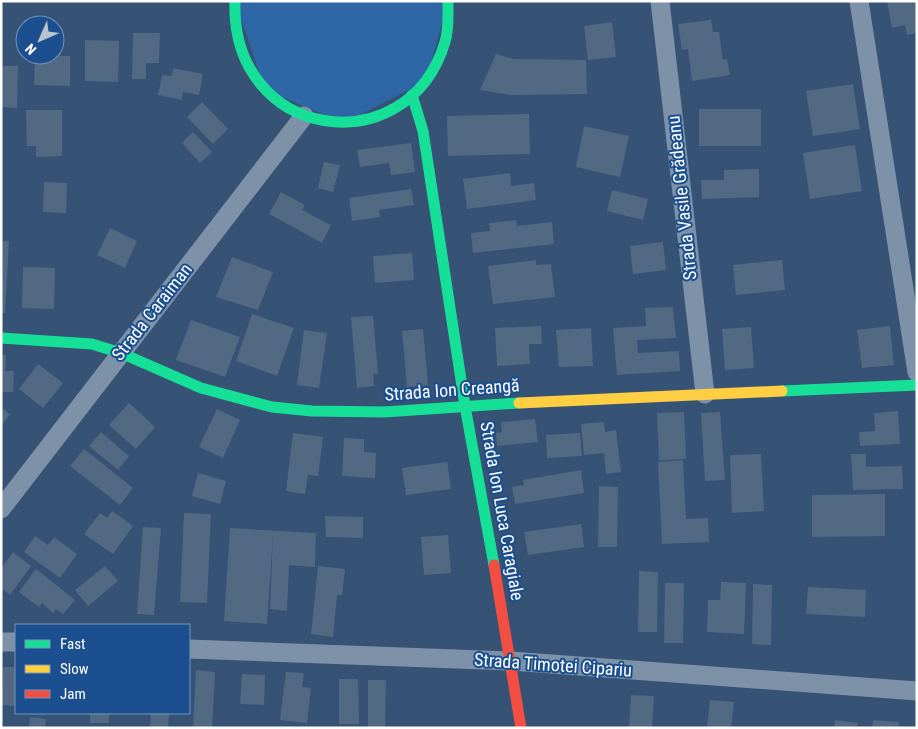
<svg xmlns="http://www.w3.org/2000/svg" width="918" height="729" font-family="'Roboto Condensed',sans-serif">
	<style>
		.green { fill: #2f66a5 }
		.building { fill: #526984 }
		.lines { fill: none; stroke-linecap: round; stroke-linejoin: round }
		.street { stroke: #7d92a8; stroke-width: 19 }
		.fast { stroke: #16e098; stroke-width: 11 }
		.slow { stroke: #ffcf43; stroke-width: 11 }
		.jam { stroke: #f24e42; stroke-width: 11 }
		.labels { text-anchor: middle; stroke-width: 4; stroke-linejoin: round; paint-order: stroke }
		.street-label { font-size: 18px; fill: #fff; stroke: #1b4f8f }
	</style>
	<rect width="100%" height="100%" fill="#365274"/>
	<path class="green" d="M235,1h213l-22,80 -82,42 -79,-33z"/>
	<g class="building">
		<path d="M887,1h30v32l-10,2 -2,-10 -13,3z"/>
		<path d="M711,20l2,12h6l4,28 4,-1 3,16 -38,6 -4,-32 -6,1 -4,-26z"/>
		<path d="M612,22l4,35 -28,3 -4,-34z"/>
		<path d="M55,32h5v24h10v30l-36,-1 1,-30h20z"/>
		<path d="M133,33h27l-1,30h-13v16h-14z"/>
		<path d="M85,40l34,1 -1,41 -33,-1z"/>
		<path d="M496,54l18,5 72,1 1,34 -76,1 -31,-5z"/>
		<path d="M1,66h17l-1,42 -16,-1z"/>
		<path d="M173,68l30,6 -4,21 -16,-3 -1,8 -24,-5 4,-20 10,1z"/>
		<path d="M853,84l7,45 -47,7 -7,-45z"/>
		<path d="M202,102l26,27 -15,15 -26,-27z"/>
		<rect x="699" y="109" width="62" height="37"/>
		<path d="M26,110h36v46l-26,1v-11h-9z"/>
		<path d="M529,114l1,40 -82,2 -1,-40z"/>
		<path d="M584,126l45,10 -9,41 -44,-10z"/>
		<path d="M193,132l19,20 -12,11 -18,-20z"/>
		<path d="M411,143l4,29 -24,3 -2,-12 -29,4 -3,-17z"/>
		<path d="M855,145l7,46 -52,8 -7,-46z"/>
		<path d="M324,162l16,3 -7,27 -15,-4z"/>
		<path d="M759,169v28l-57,2 -1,-19h23v-10z"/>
		<path d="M510,173l1,13 23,-3 2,17 -69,9 -4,-30z"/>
		<path d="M44,182l23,1 -1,30 -23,-1z"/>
		<path d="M411,189l3,16 -35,5 1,7 -28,4 -3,-23z"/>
		<path d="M612,190l36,9 -5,21 -36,-9z"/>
		<path d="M281,192l24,13 -3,5 29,15 -9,18 -53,-29z"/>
		<path d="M516,220l1,6 35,-4 2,22 -81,9 -2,-20 19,-2 -1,-8z"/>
		<path d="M110,228l27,13 -12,27 -28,-13z"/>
		<path d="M1,241h8l-4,72h-4z"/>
		<path d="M663,242l3,28 -33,4 -3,-28z"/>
		<path d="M412,253l2,27 -39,3 -2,-27z"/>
		<path d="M232,257l41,15 -15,38 -42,-13z"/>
		<path d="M536,260v5l15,-1 4,33 -62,7 -5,-38z"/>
		<path d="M782,260l3,30 -49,5 -3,-30z"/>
		<path d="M23,267l32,1 -1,41 -32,-1z"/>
		<path d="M673,307l3,31 -39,2 1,13 41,-2 1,20 -63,4 -4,-47 33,-2 -1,-18z"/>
		<path d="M252,314l42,14 -17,48 -41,-15z"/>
		<path d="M373,316l5,58h-5l1,12 -17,2 -6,-71z"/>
		<path d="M191,320l49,17 -15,40 -49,-17z"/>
		<path d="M541,326l1,18h-13l1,20 -33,2 -2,-38z"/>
		<path d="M890,326l4,39 -32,3 -5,-38z"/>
		<path d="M751,327l3,41 -29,2 -3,-41z"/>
		<path d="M591,328l2,38 -34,1 -3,-37z"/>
		<path d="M423,329l5,56 -21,2 -5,-56z"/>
		<path d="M304,330l23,3 -8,55 -22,-3z"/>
		<path d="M1,355h5l-1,16h9l-1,21h-12z"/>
		<path d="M38,364l25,19 -20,25 -24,-19z"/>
		<path d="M129,403l26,24 -19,22 -27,-24z"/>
		<path d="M1,408l9,6 -9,12z"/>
		<path d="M217,409l23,11 -17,38 -24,-11z"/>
		<path d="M898,411l2,33 -40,2 -1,-14 16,-1 -1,-18z"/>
		<path d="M684,412l2,47 -27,1 -2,-47z"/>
		<path d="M720,412l5,68 -20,1 -4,-68z"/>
		<path d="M535,419l3,23 -41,4 -1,-13 6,-1 -1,-10z"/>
		<path d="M604,422l1,10 11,-2 5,42 -15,2 -2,-21 -20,2 -3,-31z"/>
		<path d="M101,432l28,24 -11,14 -29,-24z"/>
		<path d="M293,433l30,4 -5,39 -10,-1 -3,19 -19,-3z"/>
		<path d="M580,433l2,23 -35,2 -1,-23z"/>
		<path d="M344,438l20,1v13l12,1 -1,25 -33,-2z"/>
		<path d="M84,449l49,39 -13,17 -50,-39z"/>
		<path d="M761,454l3,57 -32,2 -2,-58z"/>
		<path d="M851,454h15v13l36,-1 1,23 -50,1z"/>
		<path d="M683,460l3,59 22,-1 1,24 -47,2 -4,-82z"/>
		<path d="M447,462l4,27 -45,6 -4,-27z"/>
		<path d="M581,470l3,23 -69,11 -3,-17 12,-2 -1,-5z"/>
		<path d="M198,473l28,8 -6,23 -28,-8z"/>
		<path d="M599,486l19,1 -1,60h-19z"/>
		<path d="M885,494v42l-73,1v-42z"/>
		<path d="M112,511l21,15 -20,28 -29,-20 16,-21 7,5z"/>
		<path d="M184,513l27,1 -4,89 -27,-1z"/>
		<path d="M325,516l38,1v21l-37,-1z"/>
		<path d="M581,524l3,23 -56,8 -4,-23z"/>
		<path d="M143,527l18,1 -7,87 -17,-1z"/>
		<path d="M230,528l86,5 -1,34 -26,-2 -2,46 -17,-2 3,-74 -6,89 -43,-3z"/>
		<path d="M448,535l3,38 -27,2 -3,-38z"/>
		<path d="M35,536l13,9 6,-8 23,17 -17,24 -36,-26z"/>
		<path d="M13,552l18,14 -21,29 -9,-7v-19z"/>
		<path d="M105,566l13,15 -30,25 -13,-16z"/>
		<path d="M318,566l27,3 -3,26h-5l-4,42 -22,-3z"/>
		<path d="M36,569l39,31 -12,14 -7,-5 -3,4 -11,-10 -3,4 -20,-15z"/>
		<path d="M639,571l19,1 -1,60h-19z"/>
		<path d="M721,582l25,1 -2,51 -37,-2 1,-32h12z"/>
		<path d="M665,583h19l-1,60h-19z"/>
		<path d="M753,584l19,1 -1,60 -19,-1z"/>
		<path d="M808,587l58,3 -1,27 -59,-3z"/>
		<path d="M3,667h13v39l-14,-1z"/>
		<path d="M196,670l19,2 -3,56h-19z"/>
		<path d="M286,672l18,1 -2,14 9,1 -4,35 -27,-3z"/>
		<path d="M242,674l23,1 -1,30 -24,-1z"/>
		<path d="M339,679h19l1,45h-20z"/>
		<path d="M368,680h18l-1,48h-17z"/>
		<path d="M631,695l23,1 -2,32h-23z"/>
		<path d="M710,700l24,2 -3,26h-24z"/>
		<rect x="90" y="713" width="19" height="10"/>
		<path d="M151,713h18l-1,15h-18z"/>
		<path d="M30,717l16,2 -1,9h-16z"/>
		<path d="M835,720l23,3 -1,5h-23z"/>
		<path d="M873,720l26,2 -1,6h-26z"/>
	</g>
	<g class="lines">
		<g class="street">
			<path d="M660,1l45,393"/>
			<path d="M859,1l58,371"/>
			<path d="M1,509l303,-393"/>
			<path d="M1,642h15"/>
			<path d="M189,649l322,12 406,30"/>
		</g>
		<g class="fast">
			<path d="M235,1c-5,140 173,165 210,41 4,-13 3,-27 3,-41"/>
			<path d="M412,95l11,36 42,275 29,159"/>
			<path d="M1,338l91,6 29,9 80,35 71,19 40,4 72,1 135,-9"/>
			<path d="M782,391l135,-6"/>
		</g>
		<path class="slow" d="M519,403l263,-12"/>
		<path class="jam" d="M494,565l27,163"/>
	</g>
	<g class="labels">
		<g class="street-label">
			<text transform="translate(682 198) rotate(-96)" y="6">Strada Vasile Grădeanu</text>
			<text transform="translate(152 312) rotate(-52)" y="6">Strada Caraiman</text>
			<text transform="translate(452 390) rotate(-4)" y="6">Strada Ion Creangă</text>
			<text transform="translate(502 511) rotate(80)" y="6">Strada Ion Luca Caragiale</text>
			<text transform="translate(553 665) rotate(4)" y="6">Strada Timotei Cipariu</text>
		</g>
	</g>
	<rect width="918" height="729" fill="none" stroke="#ffffff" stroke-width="5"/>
	<rect x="15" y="624" width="175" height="90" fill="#1b4f8f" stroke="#7695bc"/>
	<rect x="25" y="640" width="25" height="8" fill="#16e098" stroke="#7695bc"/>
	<text x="60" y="649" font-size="15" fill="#ffffff">Fast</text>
	<rect x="25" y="665" width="25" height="8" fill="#ffcf43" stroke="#7695bc"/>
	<text x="60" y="674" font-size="15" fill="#ffffff">Slow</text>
	<rect x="25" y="690" width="25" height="8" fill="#f24e42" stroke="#7695bc"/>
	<text x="60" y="699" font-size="15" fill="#ffffff">Jam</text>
	<g transform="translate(40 40) rotate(225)"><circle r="24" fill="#1b4f8f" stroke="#7695bc"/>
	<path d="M0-4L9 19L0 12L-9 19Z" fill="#b9c2ce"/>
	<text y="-8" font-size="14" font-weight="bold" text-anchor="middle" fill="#ffffff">N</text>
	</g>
</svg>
